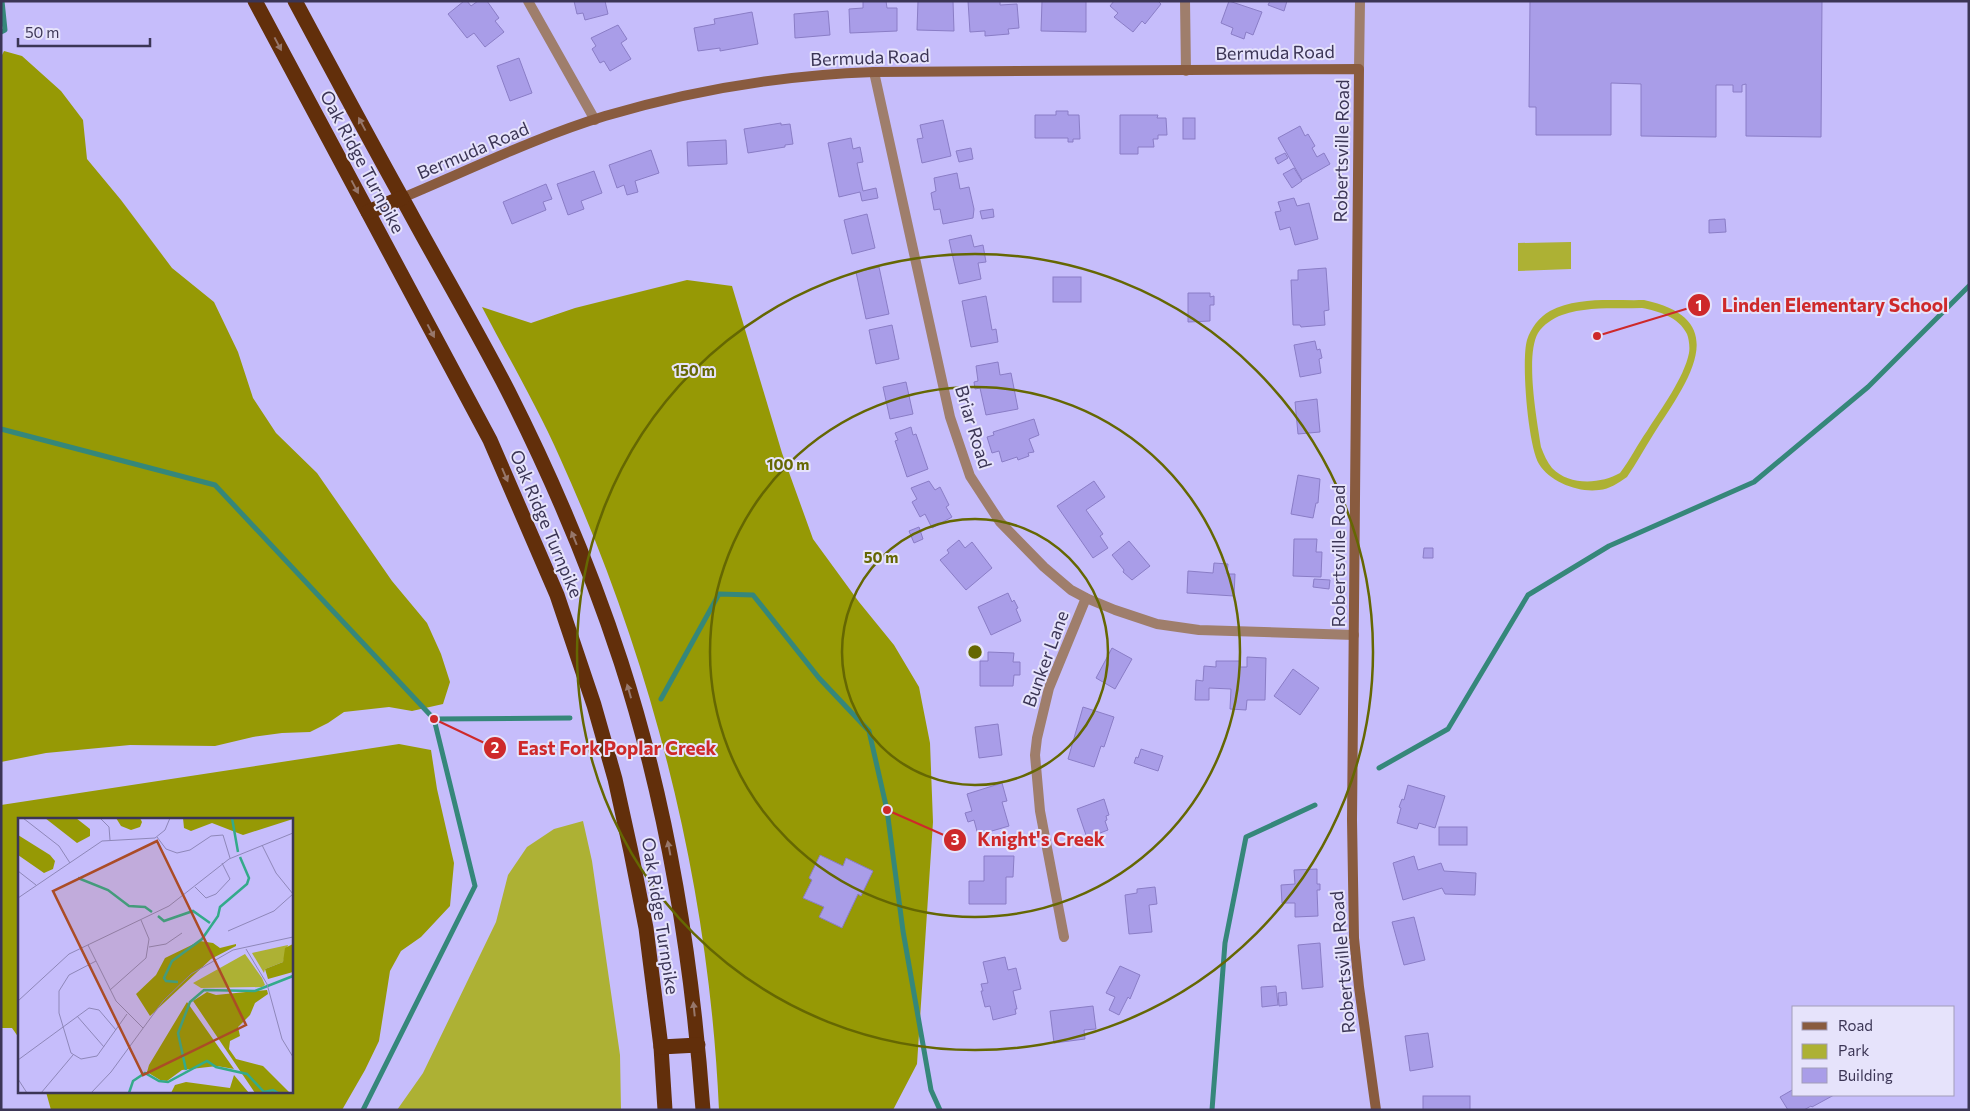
<svg xmlns="http://www.w3.org/2000/svg" width="1970" height="1111" font-family="Commissioner,sans-serif">
	<style>
		.green { fill: #adb134; fill-rule: evenodd }
		.forest { fill: #969905 }
		.lines { fill: none; stroke-linecap: round; stroke-linejoin: round }
		.stream { stroke: #35877a; stroke-width: 5 }
		.building { fill: #a99de8; stroke: #8a7dc6 }
		.street { stroke: #9f7e6c; stroke-width: 10 }
		.secondary { stroke: #895b3f; stroke-width: 10 }
		.highway { stroke: #622f0b; stroke-width: 15 }
		.oneway { fill: #97776b }
		.ring { fill: none; stroke: #656702; stroke-width: 2.5 }
		.labels { text-anchor: middle; stroke-width: 4; stroke-linejoin: round; paint-order: stroke }
		.street-label { font-size: 18px; fill: #3b3555; stroke: #e6e3fb }
		.inset-river { fill: none; stroke: #33aa8a; stroke-width: 2.5 }
		.inset-road { fill: none; stroke: #8e87b9; stroke-width: 1 }
		.view { fill: #ab4c26; fill-opacity: 0.15; stroke: #ab4c26; stroke-width: 2.5 }
		.inset-edge { fill: none; stroke: #3b3555; stroke-width: 2.5 }
		.centre { fill: #656702; stroke: #e6e3fb; stroke-width: 2.5 }
		.ring-label { font-size: 15px; text-anchor: middle; font-weight: bold; fill: #656702; stroke: #e6e3fb; stroke-width: 4; stroke-linejoin: round; paint-order: stroke }
		.leader { fill: none; stroke: #ce292a; stroke-width: 2 }
		.callout-dot { fill: #ce292a; stroke: #e6e3fb; stroke-width: 2 }
		.mark-label { font-size: 15px; text-anchor: middle; font-weight: bold; fill: #fff }
		.callout-label { font-size: 19px; text-anchor: middle; font-weight: bold; fill: #ce292a; stroke: #e6e3fb; stroke-width: 4; stroke-linejoin: round; paint-order: stroke }
	</style>
	<rect width="100%" height="100%" fill="#c6bdfb"/>
	<g class="green">
		<path d="M1571,242v27l-53,2v-28z"/>
		<path d="M1644,300c93,20 41,85 9,135 -9,14 -17,29 -26,42 -9,6 -17,12 -28,13 -20,3 -49,-8 -60,-26 -11,-18 -18,-103 -12,-124 4,-12 12,-23 23,-29 28,-15 64,-10 94,-11zM1642,308c16,3 37,9 45,26 2,5 3,14 2,19 -5,25 -28,56 -42,78 -10,14 -17,29 -27,42 -19,11 -51,13 -68,-5 -5,-6 -8,-13 -11,-21 -4,-26 -16,-91 -3,-114 5,-8 15,-15 24,-18 25,-9 54,-6 80,-7z"/>
		<path d="M583,821l9,40 28,194 1,55h-224l26,-37 73,-151 12,-47 19,-28 27,-18z"/>
	</g>
	<g class="forest">
		<path d="M4,51l18,5 39,35 22,29 4,39 34,41 51,68 42,34 24,50 15,46 23,35 41,40 75,108 35,42 14,31 9,28 -7,22 -31,7 -23,-4 -45,5 -16,11 -18,9 -28,1 -29,4 -38,9 -85,-1 -84,8 -45,9v-705z"/>
		<path d="M687,280l45,6 50,167 31,86 46,63 35,43 25,42 11,56 3,79 -16,242 -24,46h-174c-10,-226 -66,-447 -159,-652 -23,-52 -52,-101 -78,-151l49,16 44,-15z"/>
		<path d="M399,744l32,6 6,39 17,74 -4,43 -29,31 -20,14 -11,20 -11,70 -14,29 -23,40h-291l-5,-18h245v-272h-272v218l-7,-10h-11v-223z"/>
	</g>
	<g class="lines">
		<g class="stream">
			<path d="M1,32l4,-2 -3,-29"/>
			<path d="M1,429l214,56 219,234 41,167 -112,224"/>
			<path d="M661,699l58,-105 34,1 66,83 50,53 18,79 16,121 28,159 9,20"/>
			<path d="M434,719l136,-1"/>
			<path d="M1379,768l69,-39 80,-134 81,-49 145,-64 114,-95 101,-101"/>
			<path d="M1212,1110l13,-167 21,-106 69,-32"/>
		</g>
	</g>
	<g class="building">
		<path d="M464,1h3l4,5 7,-5h9l12,17 -4,3 9,11 -19,15 -11,-14 -7,5 -19,-24z"/>
		<path d="M574,1h31l3,13 -23,6 -2,-7 -6,1z"/>
		<path d="M863,1h23l1,7h10v23l-47,2 -1,-24 14,-1z"/>
		<path d="M918,1h35l1,30 -37,-1z"/>
		<path d="M968,1h32v4l17,-1 2,24 -11,1 1,5 -24,2v-5l-15,1z"/>
		<path d="M1042,1h44v31l-45,-1z"/>
		<path d="M1114,1h44l3,3 -16,20 -3,-3 -9,11 -19,-15 4,-4 -8,-7z"/>
		<path d="M1229,1l33,11 -9,23 -7,-3 -2,7 -13,-5 2,-6 -12,-5z"/>
		<path d="M1270,1h17l-3,10 -16,-6z"/>
		<path d="M1530,1h292l-1,136 -75,-1v-52l-4,1v7h-9v-7h-17v52l-75,-1v-52l-30,-1v52h-75v-28h-7z"/>
		<path d="M828,11l2,24 -35,3 -1,-24z"/>
		<path d="M752,12l6,32 -38,7v-3l-22,3 -4,-23 21,-4 -1,-5z"/>
		<path d="M618,25l9,14 -6,4 10,16 -21,12 -6,-10 -4,2 -8,-14 4,-3 -5,-8z"/>
		<path d="M519,58l13,35 -22,8 -13,-35z"/>
		<path d="M1056,111h12v4h11l1,24h-7v3h-5v-4h-33v-23h21z"/>
		<path d="M1120,115h38l-1,3h9l1,17h-9v4h-5l1,8h-16v7h-18z"/>
		<rect x="1183" y="118" width="12" height="21"/>
		<path d="M943,120l8,36 -29,7 -5,-24 6,-1 -3,-13z"/>
		<path d="M781,123v2l9,-1 3,20 -8,1v2l-37,6 -4,-24z"/>
		<path d="M1300,126l5,10 3,-2 7,12 -3,2 5,9 7,-4 6,11 -28,16 -24,-42z"/>
		<path d="M851,138l2,11 7,-2 3,15 -6,1 6,28 13,-3 2,10 -16,3 -2,-9 -21,5 -11,-54z"/>
		<path d="M726,140l1,24 -39,2 -1,-24z"/>
		<path d="M971,148l2,11 -14,3 -3,-11z"/>
		<path d="M651,150l8,23 -24,8 3,11 -11,3 -3,-10 -7,3 -8,-23z"/>
		<path d="M1285,153l3,5 -10,6 -3,-6z"/>
		<path d="M1294,168l8,13 -10,7 -9,-14z"/>
		<path d="M594,171l8,22 -21,8 3,8 -16,6 -11,-31z"/>
		<path d="M957,173l3,16 9,-2 5,22 -1,9 -30,6 -3,-15 -6,1 -3,-17 5,-2 -2,-13z"/>
		<path d="M546,184l6,15 -9,3 3,8 -34,14 -9,-22z"/>
		<path d="M1294,198l3,8 12,-3 9,36 -23,6 -5,-18 -10,3 -5,-18 6,-1 -3,-9z"/>
		<path d="M993,209l1,8 -12,2 -2,-8z"/>
		<path d="M867,214l8,34 -23,6 -8,-34z"/>
		<path d="M1725,219l1,13 -17,1v-13z"/>
		<path d="M971,235l3,12 9,-2 3,17 -8,1 3,16 -22,5 -10,-44z"/>
		<path d="M879,267l10,47 -23,5 -10,-47z"/>
		<path d="M1326,268l3,42 -5,1 1,14 -24,2 -1,-2h-7l-2,-45h7v-10z"/>
		<rect x="1053" y="277" width="28" height="25"/>
		<path d="M1188,293h22v4l4,-1v9h-4v16l-22,1z"/>
		<path d="M986,296l6,34 4,-1 2,13 -27,5 -9,-46z"/>
		<path d="M892,325l7,34 -23,5 -7,-34z"/>
		<path d="M1315,341l2,9 3,-1 2,9 -3,1 2,14 -21,4 -6,-32z"/>
		<path d="M998,362l2,13 11,-2 7,36 -32,6 -6,-27 -5,1 -1,-7 4,-1 -2,-15z"/>
		<path d="M906,382l7,32 -23,5 -7,-32z"/>
		<path d="M1317,399l3,33 -22,2 -3,-32z"/>
		<path d="M1034,419l5,16 -10,4 5,13 -6,1 1,3 -11,4 -1,-3 -15,5 -3,-11 -7,2 -5,-16 7,-2 -1,-3z"/>
		<path d="M911,427l2,8 3,-1 12,35 -21,8 -12,-36 3,-1 -3,-7z"/>
		<path d="M1298,475l22,4 -2,24h-2l-3,15 -22,-4z"/>
		<path d="M929,481l6,9 5,-3 9,18 -3,2 6,10 -20,11 -7,-14 -5,3 -8,-15 5,-3 -6,-11z"/>
		<path d="M1094,481l11,16 -19,13 17,24 -3,2 8,12 -15,10 -36,-52z"/>
		<path d="M919,527l4,12 -9,4 -5,-12z"/>
		<path d="M1294,539h23l-1,13h6l-1,25 -28,-1z"/>
		<path d="M959,540l6,8 7,-6 20,26 -26,22 -26,-30 9,-7 -2,-3z"/>
		<path d="M1129,541l21,25 -18,14 -9,-8 1,-2 -12,-15z"/>
		<path d="M1424,548h9v10h-10z"/>
		<path d="M1214,563l14,1 -1,10h8l-1,22 -47,-3 1,-22 25,2z"/>
		<path d="M1314,579l16,1 -1,9 -16,-2z"/>
		<path d="M1008,593l4,9 2,-2 4,8 -2,1 5,12 -30,14 -13,-28z"/>
		<path d="M1112,648l20,11 -17,30 -19,-11z"/>
		<path d="M988,652l26,1 -1,9h7v13h-6l-1,11h-33v-25h8z"/>
		<path d="M1247,657l19,1 -1,42h-18l-1,10 -16,-1 1,-20 -22,-1v12h-14l1,-20 7,1 1,-15 12,1v-6h24v6h7z"/>
		<path d="M1293,669l26,19 -19,27 -26,-19z"/>
		<path d="M1083,707l31,10 -10,30 -3,-1 -7,21 -26,-8z"/>
		<path d="M998,724l4,31 -23,3 -4,-31z"/>
		<path d="M1141,749l22,7 -5,15 -24,-8 2,-6 2,1z"/>
		<path d="M1002,783l5,18 -5,1 7,24 -31,9 -4,-15 -6,2 -3,-9 7,-2 -5,-17z"/>
		<path d="M1408,785l37,11 -10,32 -16,-5 -2,6 -20,-6 4,-15 -2,-1 3,-8 2,1z"/>
		<path d="M1104,799l5,16 -3,1 1,4 -2,1 3,9 -21,8 -10,-29z"/>
		<rect x="1439" y="827" width="28" height="18"/>
		<path d="M820,855l23,11 3,-8 27,13 -12,25 -3,-2 -16,34 -23,-11 5,-10 -21,-9 9,-18 -3,-2z"/>
		<path d="M984,856h30l-1,21h-7v27h-37v-23h15z"/>
		<path d="M1414,856l4,14 23,-7 3,8 32,2 -1,22 -30,-1 -3,-6 -39,12 -10,-37z"/>
		<path d="M1317,869v15h3v6h-3l1,26 -23,1v-14h-13l-1,-18 14,-1 -1,-14z"/>
		<path d="M1155,887l2,17 -8,1 3,27 -23,2 -4,-39 12,-2v-4z"/>
		<path d="M1414,917l11,43 -21,5 -12,-43z"/>
		<path d="M1320,943l3,44 -21,2 -4,-44z"/>
		<path d="M1005,957l3,13 8,-2 5,21 -8,2 4,18h-2l1,5 -23,6 -3,-14 -5,1 -4,-16h2l-2,-7 7,-1 -5,-21z"/>
		<path d="M1120,966l20,9 -10,24 -2,-2 -9,18 -10,-5 6,-13 -9,-4z"/>
		<path d="M1276,986l2,19 -16,2 -1,-20z"/>
		<path d="M1286,992l1,13 -8,1 -1,-13z"/>
		<path d="M1093,1006l3,23 -12,1 1,9 -31,4 -4,-32z"/>
		<path d="M1428,1033l5,34 -23,4 -5,-35z"/>
		<path d="M1794,1089v6h40l-22,12 -1,-1 -7,4h-16l-8,-13z"/>
		<rect x="1423" y="1096" width="47" height="14"/>
	</g>
	<g class="lines">
		<g class="street">
			<path d="M528,1l67,119"/>
			<path d="M1185,1l1,70"/>
			<path d="M1359,69l1,-68"/>
			<path d="M874,72l76,345 20,59 30,46 44,45 27,23 15,8 29,12 42,14 42,6 155,5"/>
			<path d="M1064,937l-24,-126 -5,-56 2,-17 12,-50 37,-90"/>
		</g>
		<path class="secondary" d="M402,198c67,-28 134,-61 203,-82 88,-26 178,-41 269,-44l485,-3 -7,751 2,118 5,49 17,123"/>
		<g class="highway">
			<path d="M255,1l235,439 67,155 37,110 21,74 16,73 15,76 15,119 4,63"/>
			<path d="M295,1c37,69 74,138 112,206 33,61 69,122 101,184 44,87 83,179 113,271 47,145 71,296 82,448"/>
			<path d="M368,212l34,-14"/>
			<path d="M661,1047l37,-2"/>
		</g>
	</g>
	<defs><path id="oneway-solid" d="M-6-.8H1V-3.2L6.5 0L1 3.2V.8H-6Z" transform="scale(1.25)"/></defs>
	<g class="oneway">
		<use href="#oneway-solid" transform="translate(278 44) rotate(62)"/>
		<use href="#oneway-solid" transform="translate(362 124) rotate(-118)"/>
		<use href="#oneway-solid" transform="translate(355 187) rotate(62)"/>
		<use href="#oneway-solid" transform="translate(431 331) rotate(62)"/>
		<use href="#oneway-solid" transform="translate(505 475) rotate(67)"/>
		<use href="#oneway-solid" transform="translate(574 538) rotate(-112)"/>
		<use href="#oneway-solid" transform="translate(629 691) rotate(-106)"/>
		<use href="#oneway-solid" transform="translate(669 848) rotate(-101)"/>
		<use href="#oneway-solid" transform="translate(694 1009) rotate(-96)"/>
	</g>
	<g class="ring">
		<circle cx="975" cy="652" r="133"/>
		<circle cx="975" cy="652" r="265"/>
		<circle cx="975" cy="652" r="398"/>
	</g>
	<g class="labels">
		<g class="street-label">
			<text transform="translate(1275 53) rotate(-1)" y="6">Bermuda Road</text>
			<text transform="translate(870 58) rotate(-2)" y="6">Bermuda Road</text>
			<text transform="translate(473 151) rotate(-23)" y="6">Bermuda Road</text>
			<text transform="translate(1342 151) rotate(-89)" y="6">Robertsville Road</text>
			<text transform="translate(362 162) rotate(62)" y="6">Oak Ridge Turnpike</text>
			<text transform="translate(973 427) rotate(73)" y="6">Briar Road</text>
			<text transform="translate(546 524) rotate(67)" y="6">Oak Ridge Turnpike</text>
			<text transform="translate(1339 556) rotate(-90)" y="6">Robertsville Road</text>
			<text transform="translate(1046 659) rotate(-70)" y="6">Bunker Lane</text>
			<text transform="translate(660 916) rotate(81)" y="6">Oak Ridge Turnpike</text>
			<text transform="translate(1343 962) rotate(-95)" y="6">Robertsville Road</text>
		</g>
	</g>
	<g transform="translate(18 818)">
		<rect width="275" height="275" fill="#c6bdfb"/>
		<path d="M270,127l-5,17 -18,7 -1,4 -12,-20zM227,136l17,24 3,7 -3,2 -61,1 -8,-5z" fill="#adb134"/>
		<path d="M27,0h31l14,11v7l-13,7zM98,0h24l2,4 -2,5 -9,3 -10,-4zM165,0h110v1l-50,16 -31,-12 -21,8 -7,-3zM0,17l32,20 5,6 -2,8 -9,4 -26,-18zM182,123l13,2 7,5 16,-4v2l-25,13 -61,57 -14,-22 20,-19 9,-17zM275,126v28l-25,7 -3,-10 18,-7 2,-14zM249,172l1,4 -13,9 -5,12 -12,12 2,9 -10,5 -1,8 7,10 27,7 27,27h-35l-62,-92 14,-9 9,3zM169,184l47,67 -17,-3 -35,4 -15,11 -7,-1 -13,-8 2,-7zM216,257l15,18h-78l4,-8 11,-3 44,6z" fill="#969905"/>
		<path class="inset-river" d="M214,0l6,34M60,60l30,12 21,16 16,1 7,5M140,98l6,5 29,-10 17,12M160,164l-12,-1 -2,-3 8,-17 30,-22 16,-23 2,-9 27,-23 2,-6 -9,-21M168,252l-8,-37 12,-31 14,-12 51,1 38,-15M111,275l4,-12 12,-8 14,8 9,1 39,-21 9,6 31,7 17,18 9,-2 5,3"/>
		<path class="inset-road" d="M5,0l36,28 11,17M82,0l9,9 1,13M139,19l9,12 11,4 13,-3 21,-14 12,-1 7,23M244,27l14,28 17,21M0,53l18,14M177,69l11,11 10,-4 14,-15 -8,-16M0,80l84,-57 53,-3 10,-8 5,-12M210,113l46,-20 19,-17M70,127l28,56 27,27M131,129l17,-3 16,-11M228,131l21,35 15,55 11,18M78,143l-27,14 -10,16v22l12,40 10,6 16,-3 30,-42M92,172l36,-32 3,-19 -8,-19M0,183l51,-47 100,-48 60,-47 64,-26M59,198l27,31M0,242l71,-52 10,2 17,20M0,261l9,14M23,275l32,-38M73,275l20,-21 52,-71 28,-27 42,-24 60,-13"/>
		<path class="view" d="M139,23l89,184 -103,50 -90,-184z"/>
		<rect width="275" height="275" class="inset-edge"/>
	</g>
	<circle cx="975" cy="652" r="8" class="centre"/>
	<g class="ring-label">
		<text x="694" y="376">150 m</text>
		<text x="788" y="470">100 m</text>
		<text x="881" y="563">50 m</text>
	</g>
	<path class="leader" d="M1597 336L1699 305M434 719L495 748M887 810L955 840"/>
	<g class="callout-dot">
		<circle cx="1597" cy="336" r="5"/>
		<circle cx="434" cy="719" r="5"/>
		<circle cx="887" cy="810" r="5"/>
		<circle cx="1699" cy="305" r="12"/>
		<circle cx="495" cy="748" r="12"/>
		<circle cx="955" cy="840" r="12"/>
	</g>
	<g class="mark-label">
		<text x="1699" y="311">1</text>
		<text x="495" y="753">2</text>
		<text x="955" y="845">3</text>
	</g>
	<g class="callout-label">
		<text x="1835" y="312">Linden Elementary School</text>
		<text x="617" y="755">East Fork Poplar Creek</text>
		<text x="1041" y="846">Knight's Creek</text>
	</g>
	<rect width="1970" height="1111" fill="none" stroke="#3b3555" stroke-width="5"/>
	<rect x="1792" y="1006" width="162" height="90" fill="#e6e3fb" stroke="#a29db9"/>
	<rect x="1802" y="1022" width="25" height="8" fill="#895b3f" stroke="#a29db9"/>
	<text x="1838" y="1031" font-size="15" fill="#3b3555">Road</text>
	<rect x="1802" y="1044" width="25" height="15" fill="#adb134" stroke="#a29db9"/>
	<text x="1838" y="1056" font-size="15" fill="#3b3555">Park</text>
	<rect x="1802" y="1068" width="25" height="15" fill="#a99de8" stroke="#a29db9"/>
	<text x="1838" y="1081" font-size="15" fill="#3b3555">Building</text>
	<path d="M18 38v8h132v-8" fill="none" stroke="#3b3555" stroke-width="2.5"/>
	<text x="25" y="38" font-size="15" fill="#3b3555" stroke="#e6e3fb" stroke-width="4" paint-order="stroke">50 m</text>
</svg>
